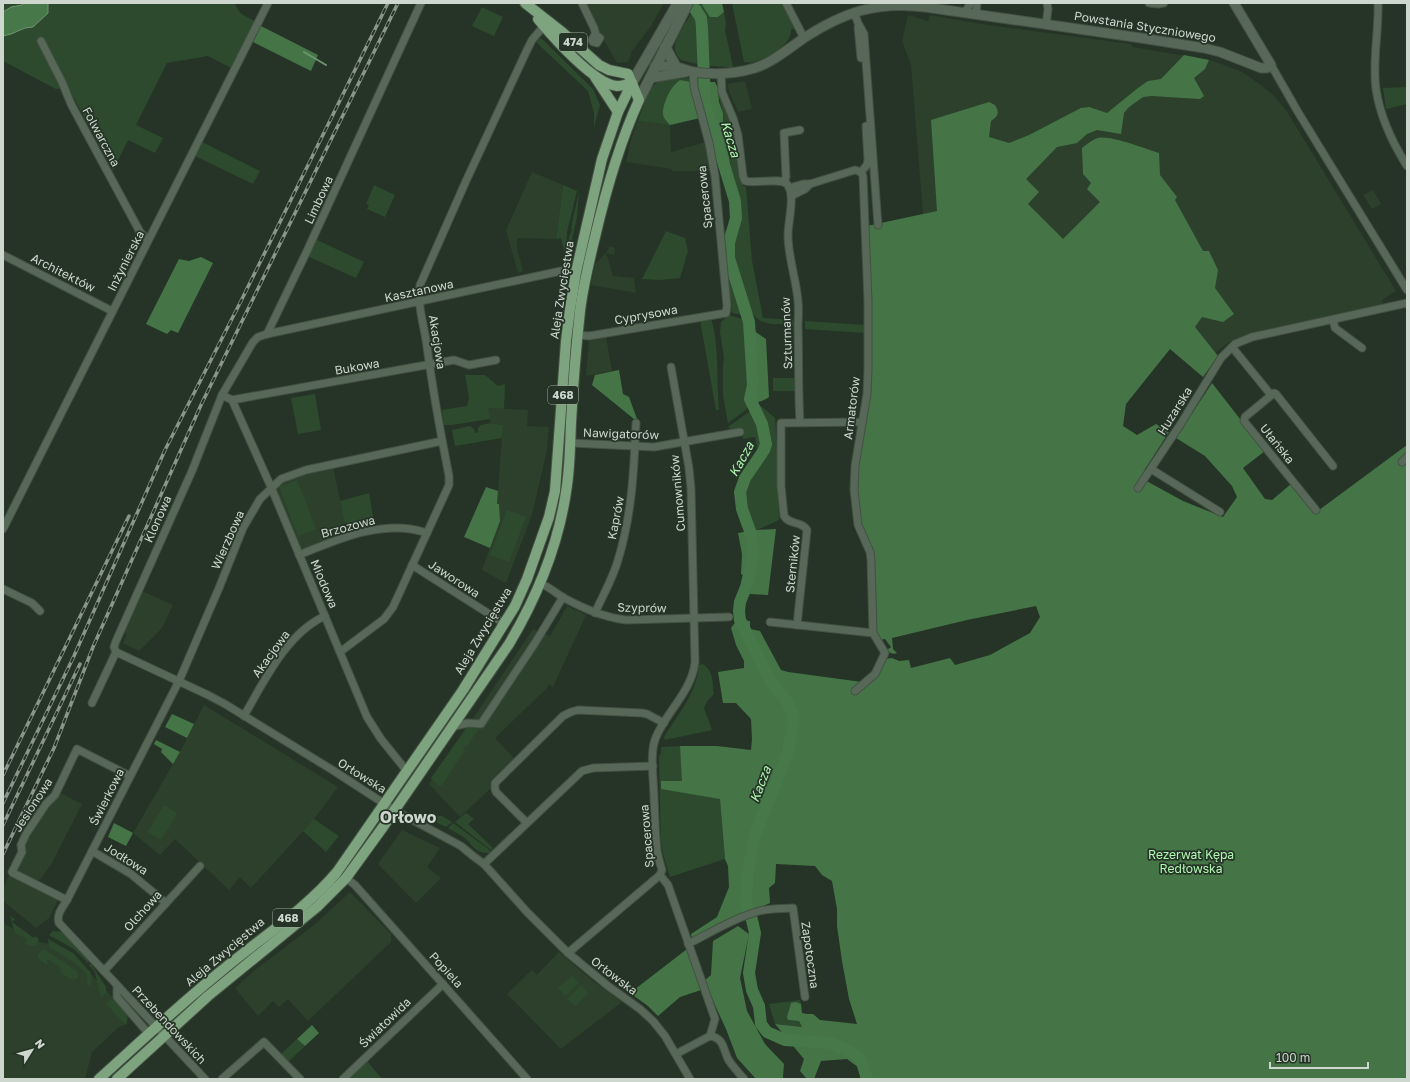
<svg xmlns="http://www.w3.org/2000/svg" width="1410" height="1082" font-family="'Golos Text',sans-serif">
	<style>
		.built { fill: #2c402c }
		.green { fill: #2d4a2e }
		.forest { fill: #457547 }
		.water { fill: #47784a; stroke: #6f9471 }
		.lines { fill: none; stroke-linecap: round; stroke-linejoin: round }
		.stream { stroke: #6f9471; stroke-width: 2 }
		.river { stroke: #47784a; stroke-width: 12 }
		.minor-casing { stroke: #435043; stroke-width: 9 }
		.tertiary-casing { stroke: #435043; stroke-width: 11 }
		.secondary-casing { stroke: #435043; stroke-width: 12 }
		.primary-casing { stroke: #435043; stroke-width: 12 }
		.minor { stroke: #586858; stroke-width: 7 }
		.tertiary { stroke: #586858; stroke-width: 9 }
		.secondary { stroke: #586858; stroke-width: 10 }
		.primary { stroke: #7da47e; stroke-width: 10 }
		.rail-casing { stroke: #8b968b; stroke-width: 3.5 }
		.rail { stroke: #253426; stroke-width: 2; stroke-dasharray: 6; stroke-linecap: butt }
		.labels { text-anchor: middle; stroke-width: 3.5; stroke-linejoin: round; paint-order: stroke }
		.shield { fill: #253426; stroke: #9ba69b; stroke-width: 1 }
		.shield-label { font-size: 11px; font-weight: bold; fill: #cdd7cd }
		.street-label { font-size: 12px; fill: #cdd7cd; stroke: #253426 }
		.park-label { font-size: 12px; fill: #b0f8b2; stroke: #253426 }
		.water-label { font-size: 13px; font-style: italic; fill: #adf5af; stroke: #253426 }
		.district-label { font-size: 16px; font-weight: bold; fill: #cdd7cd; stroke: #253426 }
	</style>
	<rect width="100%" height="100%" fill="#253426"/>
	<g class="built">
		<path d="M585,3h79l-13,23 -19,25 -3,9 -2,2 -9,1 -2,-2 -18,-31z"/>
		<path d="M908,15l20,6 2,-6 51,9 150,20 2,3 76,13 21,7 12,5 19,13 10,8 15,17 110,181 -13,8 -1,6 -128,27 -23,9 -18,13 -276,-143 -14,3 -12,-149 -9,-24z"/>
		<path d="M745,81l7,28 -14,3 -9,-21 -2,-7z"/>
		<path d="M638,121l32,4 1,27 35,-10 6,29h-40v-2l-46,-7 5,-22z"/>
		<path d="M532,172l31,13 -7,54 -39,-1v10l6,23 -5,2 -12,-43z"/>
		<path d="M1373,190l8,14 -9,5 -9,-14z"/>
		<path d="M610,246l5,2 -1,7 -8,-2 7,23 21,2 2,15 -45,-8 4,-21 11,-11z"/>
		<path d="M606,337l6,34 -26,5 3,-35z"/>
		<path d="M487,408l41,2 -1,16 22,1 -2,23 -15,65 -26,68 -24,-13 8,-22 -2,-1 2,1 10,-27 -3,-17 6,-79 -12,-2z"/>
		<path d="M333,467l14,67 -46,16 -25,-61 2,-5 44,-15z"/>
		<path d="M142,591l31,14 -11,23 -23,23 -16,-8 4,-8 -3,-3z"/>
		<path d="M567,606l19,9 -33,72 -4,-3 -3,5 -51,49 19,20 -23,22 -1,9 -30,28 -31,-33 104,-155 17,7z"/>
		<path d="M204,705l134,82 -24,32 -63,69 -11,-11 -11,13 -54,-51 -15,16 -27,-22 47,-81z"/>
		<path d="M59,792l23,12 -31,61 -13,17 -26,-12 17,-34 16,-24 5,-8 2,1z"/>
		<path d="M402,830l38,18 -13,19 14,11 -25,25 -38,-39z"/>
		<path d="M10,874l49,24 -10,20 -13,10 -33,-27v-13z"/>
		<path d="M350,892l41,42v8l-83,79 -20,-22 -9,8 -6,-6 -15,15 -23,-28 20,-18 58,-44z"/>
		<path d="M3,923l32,18 15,3 39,28 32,34 7,9 -1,9 -8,3 -27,25 -7,27h-82z"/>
		<path d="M559,952l35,30 28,20 -61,47 -54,-55 25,-24 5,5z"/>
	</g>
	<g class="green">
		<path d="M3,3h232c3,11 10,13 20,18l-24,47 -23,-12 -41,7 -31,62 27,13 -8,15 -27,-13 -15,31 -45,-84 -12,2 -53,-28z"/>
		<path d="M697,3h6l-1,2 16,12 6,-5 2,11 -1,7 8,37c-18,0 -35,-2 -52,-7 -3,-4 -7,-9 -6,-14 1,-11 17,-32 22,-43z"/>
		<path d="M732,3h49l11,19 2,7h-3c3,16 -34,37 -47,33z"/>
		<path d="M482,7l21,10 -9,19 -22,-10z"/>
		<path d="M539,39h3l51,50 7,16 -6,22v-14l-6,-22 -52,-49z"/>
		<path d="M689,78l11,40 -30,7 -32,-4c4,-10 10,-34 20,-39 7,-4 23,-3 31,-4z"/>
		<path d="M1407,87v17l-21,5 -3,-21z"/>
		<path d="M718,88l14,35 4,16 -3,2 1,3 2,1 4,37 3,4 3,1 6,74 11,57 30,2 1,5c-16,-1 -32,2 -42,-12l-4,1c-6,-19 -19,-46 -17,-66 1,-7 5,-14 7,-20 4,-19 -1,-35 -9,-51 5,-15 -3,-28 -6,-43 -1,-7 1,-14 0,-21 -2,-9 -5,-16 -5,-25z"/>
		<path d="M202,142l58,29 -7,13 -58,-28z"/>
		<path d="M374,185l21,10 -10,22 -18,-8 2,-4 -3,-1z"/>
		<path d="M563,185l14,6 -10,41 -1,27 -5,-21 -5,1z"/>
		<path d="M579,191l-2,26 -8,37v-17l3,-7 -1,-2z"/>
		<path d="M731,224l-3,18v15l17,57h-9l-5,-2 1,-5 -5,-30 -4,-43z"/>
		<path d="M666,231l19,7 3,13 -8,27 -20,2 -18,-1z"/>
		<path d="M315,239l49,23 -8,16 -49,-22z"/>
		<path d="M729,315l13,4 3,-1c4,21 5,44 5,66 0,7 -3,14 1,21l-4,3v1l-19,14 -5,-27v-30l1,-8 -4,-26 1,-10z"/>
		<path d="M711,318c9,30 5,61 8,92h-3l-16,-90z"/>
		<path d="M805,321l60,4v8l-60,-4z"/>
		<path d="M465,375h20l13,11 7,-2 -1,25 -16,-1 2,11 -38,6h-8l-2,-15 25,-4 2,-8z"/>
		<path d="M773,378h21l1,13h-22z"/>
		<path d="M315,394l6,36 -23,4 -7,-36z"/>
		<path d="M758,406h3l14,12 2,30 2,72 -20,9 -8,2 -7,-37 1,-8 13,-20 6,-14 2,-2c2,-15 -2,-30 -11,-42z"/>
		<path d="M753,409c8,12 14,30 8,43l-3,1 -3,-16 -12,2 -1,-10 -10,1 -4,-3z"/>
		<path d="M491,423l12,2 -1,13 -47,8 -3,-16 18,-4 4,3 1,4 3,-1v-4l3,-3z"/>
		<path d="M297,480l19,49 -18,7 -19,-49z"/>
		<path d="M369,493l6,34 -28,7 -7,-33z"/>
		<path d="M507,510l19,7 -17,45 -19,-7z"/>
		<path d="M703,664c11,8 9,17 11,30l-6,6 -4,8 8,22 -47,10 -1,-3c14,-23 33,-44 35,-72z"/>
		<path d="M467,727l9,1 2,2 -11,16h-2l-2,4 1,1 -22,34 -3,1 -8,-8z"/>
		<path d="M680,746l3,35h-21v8l58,9 5,61 -55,18 -7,-23 -2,-11 -2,-87 2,-2v-7z"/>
		<path d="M164,805l13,8 -16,27 -13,-8z"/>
		<path d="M466,813l8,6 -6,5 25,24 -2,2 -36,-28z"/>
		<path d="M427,815l15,1 10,6 -6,5 -23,-11z"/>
		<path d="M314,819l25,17 -13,16 -23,-21z"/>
		<path d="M453,823l38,28 -2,2c-13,0 -14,-5 -22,-13 -5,-5 -13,-8 -19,-12z"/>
		<path d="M10,916l5,3 -3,3 22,16 1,-2 4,3 -3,6 -4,1 -7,-2 2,-5 -12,-6z"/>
		<path d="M53,931l9,1 27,29 -1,2 -14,-14 -25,-14z"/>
		<path d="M48,939l25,14 17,19 2,9 -2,5 -3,-3c5,-14 -28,-29 -38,-36z"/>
		<path d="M42,950l4,1 31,20 1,3v4l-6,2 -11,-7 -1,-6 -13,-8v6l-7,-5 -2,-4 1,-3z"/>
		<path d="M91,964l15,23v6l-5,6 -6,-27 -6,-7z"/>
		<path d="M572,976l7,7 -14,13 -7,-8z"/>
		<path d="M581,985l7,8 -13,13 -8,-7z"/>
		<path d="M110,1000c10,1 21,15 16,25l-21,-22z"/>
		<path d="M800,1000l1,4 -5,-2 -6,7 -2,11 11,1 3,6 -27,-3 -6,-20z"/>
		<path d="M297,1039l8,7 -17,16 -7,-8z"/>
		<path d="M367,1061l15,18h-33z"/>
	</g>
	<g class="forest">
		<path d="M703,3h19l2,9 -6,5h-8l-8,-12z"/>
		<path d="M261,26l57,29 -7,16 -58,-29z"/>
		<path d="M1184,55l25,5 -4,9 -11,9 10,18 -4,3 -48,-3 -9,1 -14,10 -5,6 -3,21 -24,-4 -10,4 -10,9 -20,4 -31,32 13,13 -11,12 35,35 37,-37 -13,-13 4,-6 -8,-9 -1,-26c5,-4 10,-8 16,-10 12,-3 48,11 61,15l1,22 17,22 -2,3 28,51h6l9,19 -3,18 19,26 -11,8 -21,-5 -7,10 23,29 -15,21 -33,-28 -44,55 -3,22 14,9 19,-11 13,8 -24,37 -4,9 42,23 40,16 14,-20 -5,-11 -27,-30 -29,-18 36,-55 53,68 -22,17 22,31 7,1 19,-16 24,29 92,-68v634h-543l-2,-9 -15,-11 -26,2 -7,18h-7l-7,-8 4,-12 -29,-35 27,3 -3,-6 -11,-1 -1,-3 4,-14 5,-1 5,2 1,9 5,1h6l7,6 37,4 -8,-25 -7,-38 -5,-35v-17l-5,-28 -10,-6 -7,-9 -39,-2 -1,19 -6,5 1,15 -78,35 -1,-4 26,-17 12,-30 -1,-21 -3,-7 -5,-60 -59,-10v-8h21l-2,-35h37l34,4 1,-11 -1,-20 -15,-16h-13l-5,-31 26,-4v-7l-8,-16 -5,-17 6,-8 13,1v8l10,2 21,39 7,2 74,10 3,3 20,-26 7,-1 7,3 10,-1 2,8 39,-10 5,7 35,-10 40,-22 10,-16 -4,-11 -69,14 -75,18 1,11 4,4c-4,2 -7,0 -10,-3l4,-3 -6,-8 -5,1 -3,-4 -3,-79 -2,-10 -11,-24 -4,-32v-23l11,-66 -1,-176 70,-15 -6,-91 58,-18 6,3c5,8 3,11 -4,16l-2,16 20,6 20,-8 52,-27 8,-1 18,6 31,-25 10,-7 13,-2z"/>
		<path d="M680,80l10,2 10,36 -30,7c-4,-4 -8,-9 -7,-14 1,-10 8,-25 17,-31z"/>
		<path d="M696,82h19l3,6 1,14 4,11v20l6,24 2,13 -2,7h-3l-4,-7 -6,-25z"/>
		<path d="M201,257l12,6 -35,70 -7,-3 -4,4 -21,-10 33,-65 10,2z"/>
		<path d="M750,328l16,11 3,58c-5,4 -10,4 -15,7 -3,-8 0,-17 0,-25 0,-17 -3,-34 -4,-51z"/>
		<path d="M619,370l4,24 6,3 8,22h-3l-42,-34 3,-10z"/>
		<path d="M486,487l12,4 -1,13h2l1,17 -10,27 -26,-11z"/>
		<path d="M776,529l-8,66 -18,-1 2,-14 -11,-6 1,-20 -4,-21 17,-3z"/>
		<path d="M172,714l22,10 -7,14 -22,-11z"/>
		<path d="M156,740l24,12 -7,12 -12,-12 1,-3 -8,-5z"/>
		<path d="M114,823l19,10 -7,13 -18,-9z"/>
		<path d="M738,926l11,8 -9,44 7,33 18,33 19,20 -1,13 1,2h-28l-19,-21 -11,-29 -22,-48 7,-6 2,-34z"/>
		<path d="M687,949l14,41 -21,7 -22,19 -10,-10 -18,-13z"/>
		<path d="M312,1025l7,8 -14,13 -8,-7z"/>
	</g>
	<path class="water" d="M23,3h25v10l-15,14 -8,1 -14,6 -8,2v-24l8,-5 11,-2z"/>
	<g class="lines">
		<g class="stream">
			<path d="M699,15l1,-8"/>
			<path d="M304,52l22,13"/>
		</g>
		<g class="river">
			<path d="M695,9l6,9 1,10 3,75 30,98 1,17 -7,25v15l20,64 4,63 -3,14 12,25 4,20 -2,6 -19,28 -5,14 2,17 8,22 4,22 -8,34 -6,15 -1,9 1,9 30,60 16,20 6,12 2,10 -7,33 -32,80 -7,38 -2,25 2,13"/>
			<path d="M751,916l4,17 -6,40 3,17 7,16 2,18 6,8 18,8 46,3 20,9 8,5 3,5 5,17"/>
		</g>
		<g class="minor-casing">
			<g id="minor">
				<path d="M582,3l12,25 2,7 4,3 -3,5 -4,-1 -1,-2 2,-4 2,-1"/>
				<path d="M786,3l18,35"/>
				<path d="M1149,3l9,1 6,-1"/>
				<path d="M1378,3c1,28 -6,59 -2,86 4,28 16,53 31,77"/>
				<path d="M854,12l4,11 6,11 14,191"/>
				<path d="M964,13l7,-10"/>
				<path d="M976,15l1,-12"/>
				<path d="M1046,25l2,-16 -1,-6"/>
				<path d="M858,27l3,31"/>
				<path d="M41,41l21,41 9,22 69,128 8,8"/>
				<path d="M1271,65l27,47 109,178"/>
				<path d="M721,73l1,19 11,26 5,17 5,41 2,5c11,3 35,-4 42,3 9,10 1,37 1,51 0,22 8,43 10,66 1,9 0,18 0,27 1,31 0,63 2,94"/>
				<path d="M861,172l6,-7 1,-5 -2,-34"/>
				<path d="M784,182l2,-5 -2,-44 16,-3"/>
				<path d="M789,188l14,-4h7l45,-14 6,2"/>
				<path d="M791,196l14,-7 5,-5"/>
				<path d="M3,255l109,56"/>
				<path d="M1333,320l2,8 27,20"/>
				<path d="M267,334l40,-83 114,-248"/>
				<path d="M578,335l11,1 137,-23 1,-7 -12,-130 -6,-33 -15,-56 -1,-16"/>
				<path d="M1232,347l39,48"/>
				<path d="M222,395l10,5 222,-40 15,5 27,-5"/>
				<path d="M232,400l39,87 96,230 14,22 25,31"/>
				<path d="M571,443l83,4 86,-15"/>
				<path d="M1402,462l5,-5"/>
				<path d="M1151,469l69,43"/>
				<path d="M1138,488l42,-63 41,-67 14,-14 17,-7 155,-34"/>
				<path d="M1316,510l-72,-89 1,-4 29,-24 2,1 57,72"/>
				<path d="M3,529l265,-526"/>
				<path d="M299,555c39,-16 86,-37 128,-22"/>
				<path d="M412,565l93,59"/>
				<path d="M540,583c9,4 16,10 24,15 21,11 39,19 62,22l103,-3"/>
				<path d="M3,589l29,14 8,8"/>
				<path d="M595,613c8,-18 18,-35 23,-53 14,-45 16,-91 18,-137"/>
				<path d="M770,622l103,11"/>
				<path d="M797,625l10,-95c-5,-9 -18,-5 -23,-14l-3,-30v-63l81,-1"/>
				<path d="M116,652l92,43 17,9 109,67 60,39 67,36 12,10 11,8 43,48 41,41 40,33 32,23 13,12 12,15 25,43"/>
				<path d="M116,652l-2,-5 2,-6 76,-170 30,-76 31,-53 5,-5 9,-3 294,-63 15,1"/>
				<path d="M340,652l44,-33 9,-12 56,-122v-9c-9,-45 -17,-91 -23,-136 -3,-18 -9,-38 -6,-55l46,-104 61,-131 5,-10 12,-14"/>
				<path d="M855,691l20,-17 10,-21 -12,-20 -2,-73 -1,-8 -12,-27 -4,-35 1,-24 12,-72 1,-24v-69l-5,-125 -2,-4"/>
				<path d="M92,703l24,-51"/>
				<path d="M244,716c20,-35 43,-83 81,-100"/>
				<path d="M451,727l17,-4 13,1 54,-81 28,-46"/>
				<path d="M527,823l-31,-31 -1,-3v-6l68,-67 8,-4 7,-2 64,3 5,1 17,9"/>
				<path d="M92,851l39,23 35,29"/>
				<path d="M484,864l98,-93 11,-3 60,-2"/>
				<path d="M660,875l2,-5c-2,-7 -4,-13 -5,-20 -2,-17 -2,-35 -3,-52 0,-17 -5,-45 2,-61 11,-26 36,-46 39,-75l-4,-173 -2,-21 -18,-101"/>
				<path d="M660,875l8,10 47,134 -5,17 -34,18"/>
				<path d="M346,878l9,7 172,194"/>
				<path d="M67,900l-54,-27 -1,-1 10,-20 -1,-7 5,-11 20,-30 9,-9 22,-46 53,27"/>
				<path d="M688,944c22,-11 44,-25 68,-32 11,-4 24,-3 37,-4l12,89"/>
				<path d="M568,953l92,-78"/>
				<path d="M104,971l96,-105"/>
				<path d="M117,986v11l32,37"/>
				<path d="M710,1036c14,2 13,13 18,23 4,7 11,14 16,20"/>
				<path d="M205,1079l-146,-156c-3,-9 4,-16 8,-23l112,-219 40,-93 24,-60 17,-29 21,-20 25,-9 136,-29"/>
				<path d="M222,1079l42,-37 36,37"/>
				<path d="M343,1079l100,-95"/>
			</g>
		</g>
		<g class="tertiary-casing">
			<g id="tertiary">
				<path d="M655,66c7,0 14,0 21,1 6,1 12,4 18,5 20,3 41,2 61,-4 18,-6 33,-19 49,-30 40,-26 73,-37 121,-31l216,31 63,10 16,4 41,16h6l4,-3 -37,-62"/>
				<path d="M650,78l36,-6"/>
			</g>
		</g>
		<g class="secondary-casing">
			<g id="secondary">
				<path d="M665,47l11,20"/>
				<path d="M632,83l46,-80"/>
				<path d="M639,100l49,-97"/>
			</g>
		</g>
		<g class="primary-casing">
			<g id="primary">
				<path d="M538,19c15,18 56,65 79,67 5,0 10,-2 15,-3"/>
				<path d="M595,77l23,35"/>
				<path d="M99,1079c40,-36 79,-73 121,-107 39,-33 84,-61 117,-100l126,-182 52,-84 12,-27 22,-62 6,-26 11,-150 4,-32 6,-37 26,-113 16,-47 14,-29"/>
				<path d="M117,1079l91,-83 109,-89 29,-29 37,-51 126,-183c28,-47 49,-98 57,-152 4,-23 4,-46 5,-69 2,-37 5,-75 9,-112 3,-25 9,-49 15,-74 11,-47 24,-93 44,-137l-11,-26 -19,-4 -10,-5 -37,-33 -37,-29"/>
			</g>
		</g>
		<use href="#minor" class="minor"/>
		<use href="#tertiary" class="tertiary"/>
		<use href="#secondary" class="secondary"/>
		<use href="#primary" class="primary"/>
		<g class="rail-casing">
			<g id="rail">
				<path d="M3,775l126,-259"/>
				<path d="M3,803l71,-147 91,-206 75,-147 148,-300"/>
				<path d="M3,825l77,-161"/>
				<path d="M3,854l51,-106 39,-101 108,-242 197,-402"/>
			</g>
		</g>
		<use href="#rail" class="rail"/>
	</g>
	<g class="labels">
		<g class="shield">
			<rect x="559" y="33" width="28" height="18" rx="3"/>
			<rect x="548" y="386" width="30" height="18" rx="3"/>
			<rect x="273" y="909" width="30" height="18" rx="3"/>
		</g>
		<g class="shield-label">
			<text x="573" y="46">474</text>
			<text x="563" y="399">468</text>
			<text x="288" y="922">468</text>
		</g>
		<g class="street-label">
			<text transform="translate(1145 27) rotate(9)" y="4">Powstania Styczniowego</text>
			<text transform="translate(101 137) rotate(62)" y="4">Folwarczna</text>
			<text transform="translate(705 197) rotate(-96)" y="4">Spacerowa</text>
			<text transform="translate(319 200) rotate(-65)" y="4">Limbowa</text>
			<text transform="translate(126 261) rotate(-63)" y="4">Inżynierska</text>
			<text transform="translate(63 273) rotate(27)" y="4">Architektów</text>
			<text transform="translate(562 290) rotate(-81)" y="4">Aleja Zwycięstwa</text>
			<text transform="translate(419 291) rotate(-12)" y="4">Kasztanowa</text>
			<text transform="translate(646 315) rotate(-10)" y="4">Cyprysowa</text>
			<text transform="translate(787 333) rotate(-92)" y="4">Szturmanów</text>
			<text transform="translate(437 342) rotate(81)" y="4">Akacjowa</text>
			<text transform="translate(357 367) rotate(-10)" y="4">Bukowa</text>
			<text transform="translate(852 408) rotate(-83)" y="4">Armatorów</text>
			<text transform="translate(1175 411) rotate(-58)" y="4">Huzarska</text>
			<text transform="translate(621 434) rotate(2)" y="4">Nawigatorów</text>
			<text transform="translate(1277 444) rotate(51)" y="4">Ułańska</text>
			<text transform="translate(678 493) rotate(-95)" y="4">Cumowników</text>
			<text transform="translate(616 518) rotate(-79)" y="4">Kaprów</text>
			<text transform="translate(158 519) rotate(-66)" y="4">Klonowa</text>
			<text transform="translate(348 527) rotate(-15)" y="4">Brzozowa</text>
			<text transform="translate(228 540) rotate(-66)" y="4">Wierzbowa</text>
			<text transform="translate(793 564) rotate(-84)" y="4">Sterników</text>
			<text transform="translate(454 579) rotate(33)" y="4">Jaworowa</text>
			<text transform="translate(324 584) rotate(67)" y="4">Miodowa</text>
			<text transform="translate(642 608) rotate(1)" y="4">Szyprów</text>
			<text transform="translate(483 631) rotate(-59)" y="4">Aleja Zwycięstwa</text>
			<text transform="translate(271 654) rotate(-54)" y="4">Akacjowa</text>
			<text transform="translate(362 776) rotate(32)" y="4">Orłowska</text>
			<text transform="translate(107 797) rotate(-63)" y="4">Świerkowa</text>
			<text transform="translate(33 805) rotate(-57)" y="4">Jesionowa</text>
			<text transform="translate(647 836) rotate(-95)" y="4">Spacerowa</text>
			<text transform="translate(126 859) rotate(32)" y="4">Jodłowa</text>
			<text transform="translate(143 911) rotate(-48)" y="4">Olchowa</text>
			<text transform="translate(225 952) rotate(-40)" y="4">Aleja Zwycięstwa</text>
			<text transform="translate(810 955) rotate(82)" y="4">Zapotoczna</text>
			<text transform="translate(446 970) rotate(48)" y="4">Popiela</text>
			<text transform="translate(614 976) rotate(37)" y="4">Orłowska</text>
			<text transform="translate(385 1023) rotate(-44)" y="4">Światowida</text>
			<text transform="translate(169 1025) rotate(47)" y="4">Przebendowskich</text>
		</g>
		<g class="park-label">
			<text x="1191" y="859">Rezerwat Kępa<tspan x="1191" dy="14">Redłowska</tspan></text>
		</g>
		<g class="water-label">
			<text transform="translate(731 139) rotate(73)" y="5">Kacza</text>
			<text transform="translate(741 459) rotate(-61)" y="5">Kacza</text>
			<text transform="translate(760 784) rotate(-69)" y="5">Kacza</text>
		</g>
		<g class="district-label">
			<text x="408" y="823">Orłowo</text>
		</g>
	</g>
	<rect width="1410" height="1082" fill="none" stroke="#cdd7cd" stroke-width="8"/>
	<g transform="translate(32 1050) rotate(53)" stroke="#253426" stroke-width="3" paint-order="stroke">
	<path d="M0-3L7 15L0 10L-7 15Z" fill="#cdd7cd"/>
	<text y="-6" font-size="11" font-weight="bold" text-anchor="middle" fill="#cdd7cd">N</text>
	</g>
	<path d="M1270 1062v6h98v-6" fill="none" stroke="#cdd7cd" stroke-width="2"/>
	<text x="1276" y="1062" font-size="12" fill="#cdd7cd" stroke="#253426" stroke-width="3" paint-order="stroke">100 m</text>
</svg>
